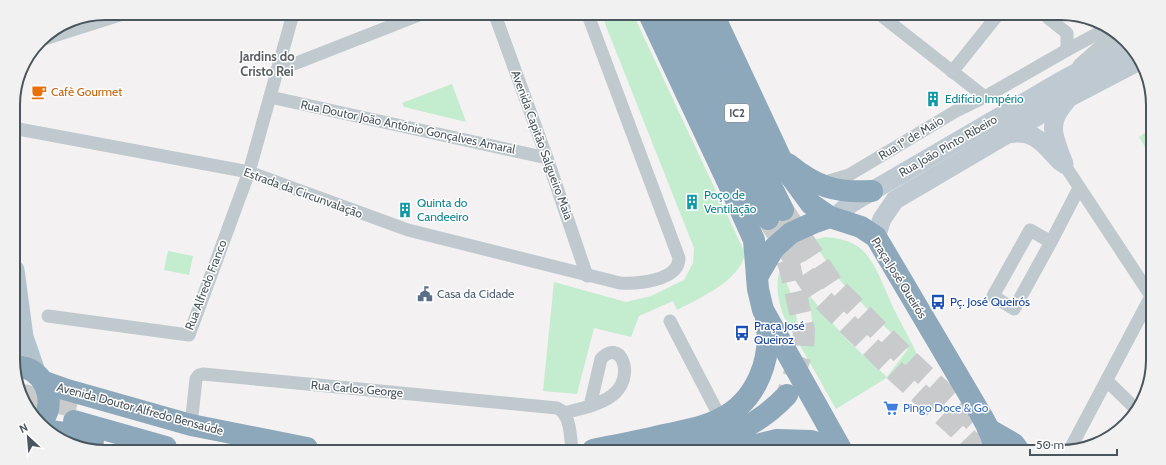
<svg xmlns="http://www.w3.org/2000/svg" width="1166" height="465" font-family="Cabin,sans-serif">
	<style>
		.green { fill: #c4eccf; fill-rule: evenodd }
		.lines { fill: none; stroke-linecap: round; stroke-linejoin: round }
		.highway-tunnel { stroke: #c9cacc; stroke-width: 22; stroke-dasharray: 22 11; stroke-linecap: butt }
		.street { stroke: #c0c9ce; stroke-width: 13 }
		.secondary { stroke: #bec9d1; stroke-width: 19 }
		.primary { stroke: #b3c3cd; stroke-width: 21 }
		.highway { stroke: #8da8bb; stroke-width: 22 }
		.labels { text-anchor: middle; stroke-width: 3; stroke-linejoin: round; paint-order: stroke }
		.shield { fill: #fff; stroke: #80898e; stroke-width: 1 }
		.shield-label { font-size: 11px; font-weight: bold; fill: #4a565d }
		.food-label { font-size: 12px; fill: #c56008; stroke: #fff; text-anchor: start }
		.culture-label { font-size: 12px; fill: #0d838f; stroke: #fff; text-anchor: start }
		.street-label { font-size: 12px; fill: #4a565d; stroke: #fff }
		.service-label { font-size: 12px; fill: #4e5e75; stroke: #fff; text-anchor: start }
		.transit-label { font-size: 12px; fill: #164399; stroke: #fff; text-anchor: start }
		.shop-label { font-size: 12px; fill: #366cbe; stroke: #fff; text-anchor: start }
		.neighbourhood-label { font-size: 13px; font-weight: bold; fill: #5e6265; stroke: #fff }
		.rim { fill: none; stroke: #4a565d; stroke-width: 2 }
	</style>
	<rect width="100%" height="100%" fill="#f3f1f1"/>
	<g class="green">
		<path d="M602,16h32l111,237c-4,27 -45,45 -68,57l-4,-9 -34,15 -8,21 -37,-9 -17,66 -34,-3 11,-109 72,20 25,-6 33,-16 9,-17 1,-15z"/>
		<path d="M452,84l14,38 -62,-15 -2,-4z"/>
		<path d="M1152,128l-1,29 -12,-20z"/>
		<path d="M825,237c13,1 24,3 35,11 16,13 25,43 34,61 10,21 22,39 29,61l-16,-4 -6,3 -65,40 -52,-92c-16,-41 -3,-71 41,-80zM818,249l18,27 38,40 34,33 -21,28 -40,-37 -37,-44 -3,2 4,13 2,20 -15,1 -3,-27 -13,-34z"/>
		<path d="M168,251l25,5 -4,19 -25,-5z"/>
	</g>
	<g class="lines">
		<g class="highway-tunnel">
			<path d="M783,210l50,75 70,70 73,68 13,15"/>
			<path d="M768,219l50,76 73,72 67,62 21,22"/>
			<path d="M787,260l3,8 14,62 -1,19 -16,46"/>
			<path d="M23,395l54,12"/>
		</g>
		<g class="street">
			<path d="M495,15l52,143 40,118"/>
			<path d="M883,17l102,80"/>
			<path d="M1048,18l19,15v17"/>
			<path d="M41,40l85,-27"/>
			<path d="M1079,65l35,-31"/>
			<path d="M276,71l143,-56"/>
			<path d="M952,72l44,-55"/>
			<path d="M270,97l277,61"/>
			<path d="M13,128l236,44 159,58 212,53c17,1 59,-2 59,-25l-91,-243"/>
			<path d="M1064,164l85,129"/>
			<path d="M822,183l27,-8 107,-64 29,-14 82,-47 39,-21"/>
			<path d="M1051,242l-21,-12 -37,66 21,13 37,-67 28,-54"/>
			<path d="M48,316l141,19 60,-163 44,-158"/>
			<path d="M670,321l51,98"/>
			<path d="M1107,381l28,27"/>
			<path d="M564,413c15,-4 41,-9 52,-21 19,-20 3,-54 -15,-33l-11,47"/>
			<path d="M191,425l5,-46 3,-4 4,-1 354,34c14,6 13,28 15,41"/>
			<path d="M1069,451l80,-151"/>
		</g>
		<g class="secondary">
			<path d="M1007,134c29,-5 35,9 54,28"/>
			<path d="M1064,164c-10,-27 -19,-40 3,-64"/>
			<path d="M834,218l16,-14 22,-13 189,-110 68,-36"/>
			<path d="M876,237l6,-18 13,-19 175,-103 69,-36"/>
		</g>
		<path class="primary" d="M14,270l9,67 12,35"/>
		<g class="highway">
			<path d="M650,16l83,177 21,47 4,49 5,21 79,141"/>
			<path d="M670,16l63,136 35,67"/>
			<path d="M692,16l59,129 32,65"/>
			<path d="M714,16l66,141 9,17 22,30 19,13"/>
			<path d="M788,164c28,23 48,29 84,27"/>
			<path d="M757,277l17,-29 17,-15 22,-10 17,-6 31,10 15,10 104,176c6,11 15,25 14,38"/>
			<path d="M15,366c7,1 15,2 20,7 15,12 19,36 5,50"/>
			<path d="M44,382l20,7 127,36 116,23"/>
			<path d="M74,421l92,26"/>
			<path d="M988,429l26,15 6,8"/>
			<path d="M52,431l13,2 28,8"/>
			<path d="M593,450c24,-5 47,-9 71,-15 19,-4 39,-7 56,-16 37,-18 53,-61 46,-100"/>
			<path d="M672,450c48,-12 79,-17 115,-55"/>
			<path d="M736,450l41,-10 34,1 6,2 12,8"/>
		</g>
	</g>
	<defs>
		<g id="cafe-bare" transform="scale(1.2)"><path d="M-5.5-4.5H6V0H3Q3 3.5 0 3.5H-2.5Q-5.5 3.5-5.5 0ZM3-3.2v2h1.7v-2ZM-6 4.5H4V6H-6Z" fill="#e8710a" stroke="#fff" stroke-width="2.5" paint-order="stroke"/></g>
		<g id="building-bare" transform="scale(1.2)"><path d="M-4-6H4V6H1V3H-1V6H-4ZM-2.5-4.3h1.7v1.8h-1.7ZM.8-4.3h1.7v1.8H.8ZM-2.5-1h1.7V.8h-1.7ZM.8-1h1.7V.8H.8Z" fill="#0f9aa8" stroke="#fff" stroke-width="2.5" paint-order="stroke"/></g>
		<g id="civic-bare" transform="scale(1.2)"><path d="M-.6-6.5H3V-4.5H.6V-3L4-1V1h2V6H-6V1h2V-1L-.6-3ZM-1.2 2.5V6h2.4V2.5Z" fill="#5c6f8a" stroke="#fff" stroke-width="2.5" paint-order="stroke"/></g>
		<g id="bus-bare" transform="scale(1.2)"><path d="M-5-6H5V4H4V6H2V4H-2V6H-4V4H-5ZM-3.5-4V0h7V-4ZM-3.5 1.2v1.5H-2V1.2ZM2 1.2v1.5H3.5V1.2Z" fill="#1a4fb4" stroke="#fff" stroke-width="2.5" paint-order="stroke"/></g>
		<g id="supermarket-bare" transform="scale(1.2)"><path d="M-6-5.5h2.5l.6 2H6L4.5 2H-2.5L-4.4-4H-6ZM-1.5 3.2a1.3 1.3 0 1 0 .1 0ZM3 3.2a1.3 1.3 0 1 0 .1 0Z" fill="#3f7fe0" stroke="#fff" stroke-width="2.5" paint-order="stroke"/></g>
	</defs>
	<g fill-rule="evenodd">
		<use href="#cafe-bare" x="39" y="92"/>
		<use href="#building-bare" x="933" y="99"/>
		<use href="#building-bare" x="692" y="202"/>
		<use href="#building-bare" x="405" y="210"/>
		<use href="#civic-bare" x="425" y="294"/>
		<use href="#bus-bare" x="938" y="302"/>
		<use href="#bus-bare" x="742" y="333"/>
		<use href="#supermarket-bare" x="891" y="408"/>
	</g>
	<g class="labels">
		<rect class="shield" x="725" y="104" width="24" height="18" rx="3"/>
		<g class="shield-label">
			<text x="737" y="117">IC2</text>
		</g>
		<g class="food-label">
			<text x="51" y="96">Cafè Gourmet</text>
		</g>
		<g class="culture-label">
			<text x="945" y="103">Edifício Império</text>
			<text x="704" y="199">Poço de<tspan x="704" dy="14">Ventilação</tspan></text>
			<text x="417" y="207">Quinta do<tspan x="417" dy="14">Candeeiro</tspan></text>
		</g>
		<g class="street-label">
			<text transform="translate(408 127) rotate(12)" y="4">Rua Doutor João António Gonçalves Amaral</text>
			<text transform="translate(911 138) rotate(-31)" y="4">Rua 1º de Maio</text>
			<text transform="translate(542 145) rotate(70)" y="4">Avenida Capitão Salgueiro Maia</text>
			<text transform="translate(948 146) rotate(-30)" y="4">Rua João Pinto Ribeiro</text>
			<text transform="translate(303 193) rotate(20)" y="4">Estrada da Circunvalação</text>
			<text transform="translate(899 278) rotate(58)" y="4">Praça José Queirós</text>
			<text transform="translate(206 285) rotate(-69)" y="4">Rua Alfredo Franco</text>
			<text transform="translate(357 389) rotate(5)" y="4">Rua Carlos George</text>
			<text transform="translate(140 409) rotate(15)" y="4">Avenida Doutor Alfredo Bensaúde</text>
		</g>
		<g class="service-label">
			<text x="437" y="298">Casa da Cidade</text>
		</g>
		<g class="transit-label">
			<text x="950" y="306">Pç. José Queirós</text>
			<text x="754" y="330">Praça José<tspan x="754" dy="14">Queiroz</tspan></text>
		</g>
		<g class="shop-label">
			<text x="903" y="412">Pingo Doce &amp; Go</text>
		</g>
		<g class="neighbourhood-label">
			<text x="267" y="61">Jardins do<tspan x="267" dy="15">Cristo Rei</tspan></text>
		</g>
	</g>
	<path d="M0 0H1166V465H0ZM105 20H1061A85 85 0 0 1 1146 105V360A85 85 0 0 1 1061 445H105A85 85 0 0 1 20 360V105A85 85 0 0 1 105 20Z" fill="#f1f1f2" fill-rule="evenodd"/>
	<path class="rim" d="M105 20H1061A85 85 0 0 1 1146 105V360A85 85 0 0 1 1061 445H105A85 85 0 0 1 20 360V105A85 85 0 0 1 105 20Z"/>
	<g transform="translate(28 437) rotate(334)" stroke="#ffffff" stroke-width="3" paint-order="stroke">
	<path d="M0-3L7 15L0 10L-7 15Z" fill="#4a565d"/>
	<text y="-6" font-size="11" font-weight="bold" text-anchor="middle" fill="#4a565d">N</text>
	</g>
	<path d="M1030 449v6h87v-6" fill="none" stroke="#4a565d" stroke-width="2"/>
	<text x="1036" y="449" font-size="12" fill="#4a565d" stroke="#ffffff" stroke-width="3" paint-order="stroke">50 m</text>
</svg>
